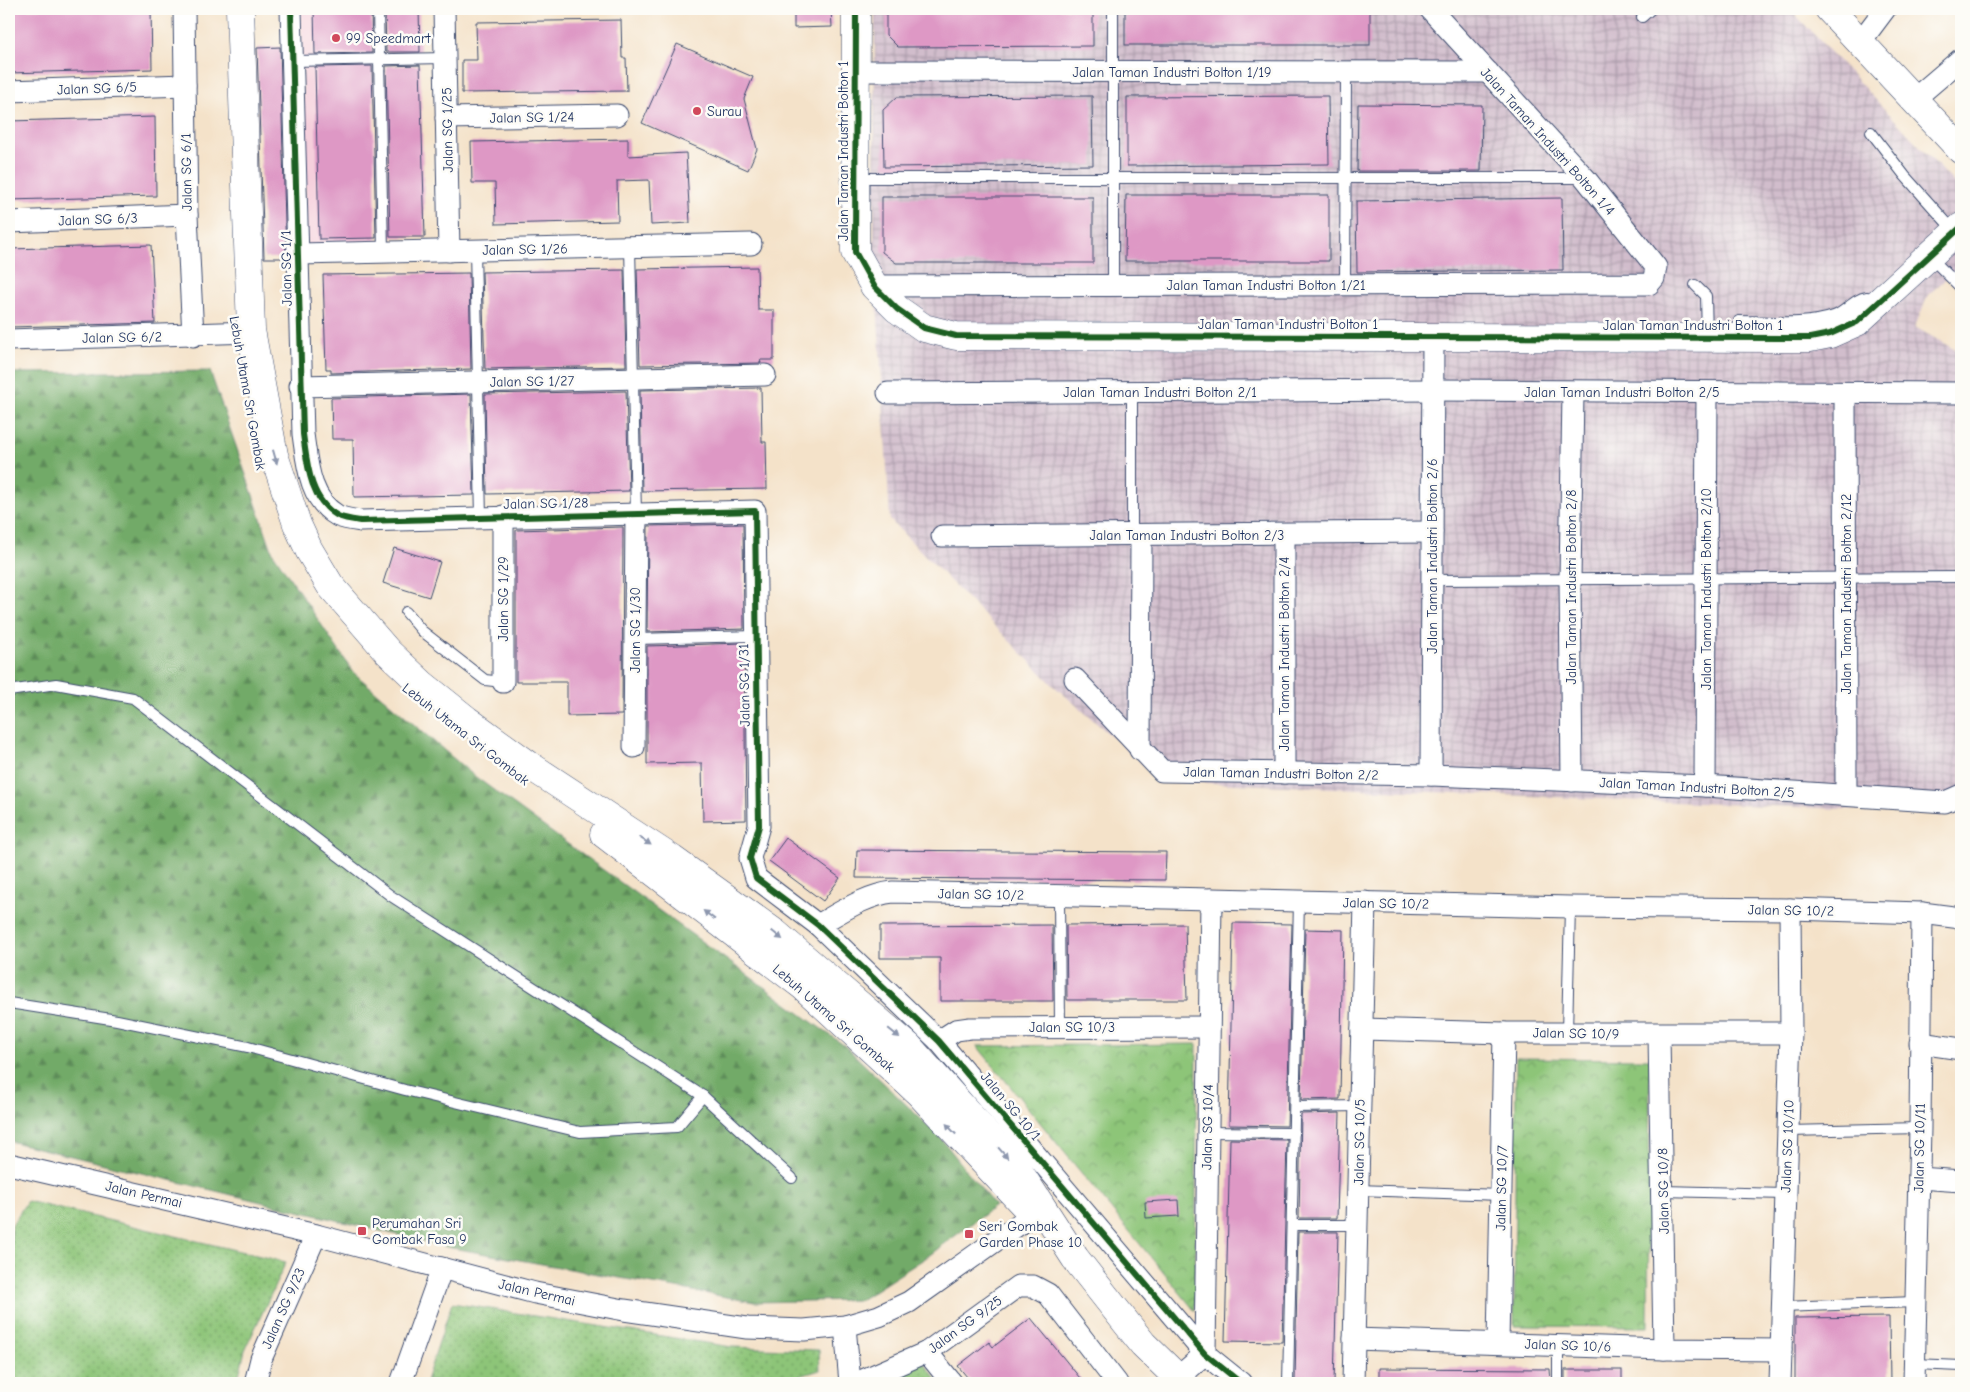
<svg xmlns="http://www.w3.org/2000/svg" width="1970" height="1392" font-family="'Comic Neue',sans-serif">
	<style>
		.built { fill: #f5cfdc }
		.industrial { fill: url(#industrial-grid) }
		.grass { fill: url(#grass-dots); stroke: #547a6b }
		.forest { fill: url(#forest-firs); stroke: #466c63 }
		.park { fill: url(#park-crowns); stroke: #547a6b }
		.building { fill: #de98c5 }
		.lines { fill: none; stroke-linecap: round; stroke-linejoin: round }
		.lane-casing { stroke: #3c4a6e; stroke-width: 12 }
		.street-casing { stroke: #3c4a6e; stroke-width: 23 }
		.secondary-casing { stroke: #3c4a6e; stroke-width: 29 }
		.lane { stroke: #fff; stroke-width: 10 }
		.street { stroke: #fff; stroke-width: 21 }
		.secondary { stroke: #fff; stroke-width: 28 }
		.cycleway-casing { stroke: #fdfcf7; stroke-width: 9 }
		.cycleway { stroke: #1b5e20; stroke-width: 6 }
		.oneway { fill: #8d97ae }
		.poi-dot { fill: #d1495b; stroke: #fdfcf7; stroke-width: 2 }
		.labels { text-anchor: middle; stroke-width: 5; stroke-linejoin: round; paint-order: stroke }
		.poi-label { font-size: 14px; fill: #1b2f5e; stroke: #fdfcf7; text-anchor: start }
		.street-label { font-size: 14px; fill: #1b2f5e; stroke: #fdfcf7 }
	</style>
	<defs>
		<pattern id="industrial-grid" width="8" height="8" patternUnits="userSpaceOnUse" patternTransform="scale(1.25)"><rect width="8" height="8" fill="#d1bdcc"/><path d="M0 4h8M4 0v8" fill="none" stroke="#a99aa9"/></pattern>
		<pattern id="grass-dots" width="8" height="8" patternUnits="userSpaceOnUse" patternTransform="scale(1.25)"><rect width="8" height="8" fill="#8dc578"/><path d="M2 2h.1M6 6h.1" fill="none" stroke="#72a066" stroke-width="1.8" stroke-linecap="round"/></pattern>
		<pattern id="forest-firs" width="22" height="20" patternUnits="userSpaceOnUse" patternTransform="scale(1.25)"><rect width="22" height="20" fill="#72aa68"/><path d="M5 1l3.5 6h-7zM16 11l3.5 6h-7z" fill="#5d8b59"/></pattern>
		<pattern id="park-crowns" width="20" height="18" patternUnits="userSpaceOnUse" patternTransform="scale(1.25)"><rect width="20" height="18" fill="#8dc578"/><path d="M2 6a3 3 0 1 1 6 0M12 15a3 3 0 1 1 6 0" fill="none" stroke="#72a066"/></pattern>
	</defs>
	<rect width="100%" height="100%" fill="#fdfcf7"/>
	<filter id="ink" filterUnits="userSpaceOnUse"><feTurbulence type="fractalNoise" baseFrequency=".02" numOctaves="2"/><feDisplacementMap in="SourceGraphic" scale="10" xChannelSelector="R" yChannelSelector="G"/><feConvolveMatrix kernelMatrix="1 2 1 2 8 2 1 2 1" color-interpolation-filters="sRGB"/></filter>
	<filter id="wash" filterUnits="userSpaceOnUse"><feTurbulence type="fractalNoise" baseFrequency=".0096" numOctaves="4" result="noise"/><feDisplacementMap in="SourceGraphic" scale="20" xChannelSelector="R" yChannelSelector="G"/><feGaussianBlur stdDeviation="1.12" result="paint"/><feColorMatrix in="noise" values="0 0 0 0 0 0 0 0 0 0 0 0 0 0 0 0 0 1.4 0 .05"/><feComposite in="paint" operator="in"/></filter>
	<g filter="url(#wash)">
		<rect width="100%" height="100%" fill="#f4e2c9"/>
		<path class="built" d="M301,9h71l5,238 -70,1z"/>
		<path class="industrial" d="M875,9h915l171,181v75l-33,30 -13,32 46,26v461l-798,-33 -109,-95 -164,-166 -16,-270z"/>
		<g class="grass">
			<path d="M27,1201l259,61 -41,88 -8,33h-228v-103l3,-55z"/>
			<path d="M452,1303l280,44 87,3 1,20 -40,12 -298,1 -56,-2z"/>
			<path d="M923,1362l17,21h-70z"/>
		</g>
		<path class="forest" d="M210,371l63,182 81,120 119,102 372,271 94,90 56,70 -68,51 -67,43 -106,2 -307,-55 -438,-106v-768z"/>
		<g class="park">
			<path d="M1197,1044l-2,267 -218,-265z"/>
			<path d="M1516,1058l134,1 -2,268 -134,-1z"/>
		</g>
		<g id="blocks">
			<g class="building">
				<path d="M9,9h142l1,60 -143,4z"/>
				<path d="M314,9h57l1,44 -57,1z"/>
				<path d="M385,9h34l1,43h-34z"/>
				<path d="M794,9h37l1,18 -38,1z"/>
				<path d="M886,9h207v37l-195,1 -12,-12z"/>
				<rect x="1125" y="9" width="245" height="36"/>
				<path d="M621,20l1,38h4l1,33 -165,2v-33h15l-1,-38z"/>
				<path d="M677,44l76,33 -9,22 13,50 -9,21 -106,-47z"/>
				<path d="M280,47l6,211h-22l-7,-210z"/>
				<path d="M420,65l5,172h-35l-4,-171z"/>
				<path d="M372,66l4,172 -57,1 -4,-172z"/>
				<path d="M1092,96l1,69 -209,2 -1,-57 14,-13z"/>
				<path d="M1328,96l1,68 -202,2v-69z"/>
				<path d="M1358,104l124,1 -1,66h-124z"/>
				<path d="M155,117l1,79 -147,4v-79z"/>
				<path d="M628,139v17l58,-3 4,70 -39,2 -2,-45 -32,1 1,40 -122,3 -1,-41h-23l-1,-41z"/>
				<path d="M1126,195h203v66h-204z"/>
				<path d="M882,197h211v66h-197l-14,-11z"/>
				<path d="M1562,198l1,72 -206,2 -1,-71z"/>
				<path d="M151,245l4,78 -146,4v-78z"/>
				<path d="M757,267l1,43h16v50h-14l1,3 -121,2 -3,-96z"/>
				<path d="M624,270l2,96 -141,3 -3,-97z"/>
				<path d="M469,273l2,96 -140,4v-4h-5l-3,-94z"/>
				<path d="M761,388l1,54h4l1,47 -125,2 -2,-101z"/>
				<path d="M626,391l3,100 -142,3 -2,-100z"/>
				<path d="M471,394l3,101 -120,2 -1,-58h-21l-1,-41z"/>
				<path d="M743,524l1,105 -97,3 1,-106z"/>
				<path d="M623,527l-1,188 -55,1v-34h-51v-152z"/>
				<path d="M394,548l46,14 -11,35 -46,-14z"/>
				<path d="M744,643l2,177 -43,1 -1,-58 -55,1v-118z"/>
				<path d="M786,838l54,40 -17,23 -54,-40z"/>
				<path d="M857,850l309,2 -1,28 -309,-2z"/>
				<path d="M1233,923l59,1 -5,202 -58,-1z"/>
				<path d="M1185,924l2,76h-120l-1,-75z"/>
				<path d="M1052,925l1,76h-113v-43h-60v-32z"/>
				<path d="M1305,929l38,1 -3,169 -39,1z"/>
				<path d="M1340,1113l-3,105h-38l2,-104z"/>
				<path d="M1230,1139l57,1 -5,202 -57,-1z"/>
				<path d="M1178,1200l1,16 -33,2 -1,-16z"/>
				<path d="M1298,1232h40l-4,151h-39z"/>
				<path d="M1889,1317l1,66h-95v-65z"/>
				<path d="M1031,1318l53,65h-112l-14,-17 31,-24 4,5z"/>
				<path d="M1379,1368l171,1 1,14h-172z"/>
				<rect x="1565" y="1370" width="57" height="13"/>
			</g>
		</g>
	</g>
	<g filter="url(#ink)">
		<use href="#blocks" fill-opacity="0" stroke="#3c4a6e" stroke-width="1"/>
		<g class="lines">
			<g class="lane-casing">
				<g id="lane">
					<path d="M378,9l5,243"/>
					<path d="M1642,17l9,-8"/>
					<path d="M293,61l152,-3"/>
					<path d="M1871,132l34,44 50,56"/>
					<path d="M856,178h728"/>
					<path d="M630,247l6,267"/>
					<path d="M475,250l6,267"/>
					<path d="M1930,257l29,29"/>
					<path d="M1113,285v-276"/>
					<path d="M1695,285l11,11 1,41"/>
					<path d="M1345,286l1,-214"/>
					<path d="M1738,336l1,-15c30,0 66,5 95,-5 12,-4 19,-17 33,-19l7,5"/>
					<path d="M1132,392v144"/>
					<path d="M1431,580l530,-3"/>
					<path d="M406,612l16,19 63,49 18,2"/>
					<path d="M635,639l121,-3"/>
					<path d="M9,691l47,-7 77,14 258,198 312,200 -26,31 -97,5 -175,-42 -157,-43 -131,-27 -108,-17"/>
					<path d="M1059,895l1,132"/>
					<path d="M1567,1033l3,-126"/>
					<path d="M703,1096l89,82"/>
					<path d="M1295,1107l65,-1"/>
					<path d="M1788,1131l132,-3"/>
					<path d="M1207,1132l87,1"/>
					<path d="M1358,1190l143,5"/>
					<path d="M1663,1191l122,3"/>
					<path d="M1292,1225h65"/>
					<path d="M1782,1307l133,-5"/>
					<path d="M1915,1364l46,2"/>
					<path d="M1288,1383l11,-482"/>
					<path d="M1558,1383v-38"/>
				</g>
			</g>
			<g class="street-casing">
				<g id="street">
					<path d="M184,9l3,206 6,121"/>
					<path d="M291,9l12,425c4,28 6,66 35,82 7,3 16,4 23,5l394,-10 4,315 -9,32 6,20 62,47 121,116 266,313 36,29"/>
					<path d="M444,9l5,242"/>
					<path d="M1861,41l24,-32"/>
					<path d="M856,71l632,1"/>
					<path d="M9,91l176,-6"/>
					<path d="M1913,100l48,-41"/>
					<path d="M446,118l171,-3"/>
					<path d="M9,222l178,-7"/>
					<path d="M299,254l452,-10"/>
					<path d="M874,286l775,-2 5,-6 2,-11 -71,-89 -155,-169"/>
					<path d="M9,340l242,-8"/>
					<path d="M300,386l465,-11"/>
					<path d="M888,393l544,-3 529,3"/>
					<path d="M1845,393l1,402"/>
					<path d="M503,516v166"/>
					<path d="M942,536l490,-4"/>
					<path d="M1075,679l87,92 269,4 274,11 240,16 16,-7"/>
					<path d="M634,747l2,-233"/>
					<path d="M1140,750l1,-214"/>
					<path d="M1284,773v-239"/>
					<path d="M1431,775l2,-438"/>
					<path d="M1572,781l-2,-201 3,-188"/>
					<path d="M1705,786l2,-394"/>
					<path d="M818,925c23,-13 48,-30 75,-33l677,15 220,2 132,4 39,5"/>
					<path d="M1362,1029l142,4h287"/>
					<path d="M1659,1034l5,315"/>
					<path d="M939,1041l17,-11 14,-2 238,-1"/>
					<path d="M1920,1043l41,6"/>
					<path d="M9,1164l307,71 219,58 89,17 123,18 57,2 41,-4 34,-10 30,-14 133,-94"/>
					<path d="M1919,1178l42,3"/>
					<path d="M845,1326l5,57"/>
					<path d="M1354,1339l310,10 117,1"/>
					<path d="M1498,1343l6,-310"/>
					<path d="M927,1352l25,31"/>
					<path d="M1177,1378l28,-24 6,-455"/>
					<path d="M255,1383l6,-24 55,-124"/>
					<path d="M401,1383l41,-115"/>
					<path d="M856,1383l71,-31 91,-66h15l15,8 69,89"/>
					<path d="M1353,1383l12,-481"/>
					<path d="M1780,1383l11,-350 -1,-124"/>
					<path d="M1914,1383l6,-255 2,-215"/>
				</g>
			</g>
			<g class="secondary-casing">
				<g id="secondary">
					<path d="M240,9l11,321 23,125 23,69 12,26 21,35 58,67 34,32 45,36 62,45 143,94 103,74 134,114 107,120 59,91 68,86 40,39"/>
					<path d="M856,9l-1,243 19,34 23,23 27,19 32,8 854,2 20,-4 27,-12 104,-95"/>
					<path d="M1829,9l132,141"/>
					<path d="M604,834l200,153 115,106 107,114"/>
				</g>
			</g>
			<use href="#lane" class="lane"/>
			<use href="#street" class="street"/>
			<use href="#secondary" class="secondary"/>
			<g class="cycleway-casing">
				<g id="cycleway">
					<path d="M291,9l12,425c4,28 6,66 35,82 7,3 16,4 23,5l394,-10 4,315 -9,32 6,20 62,47 121,116 266,313 36,29"/>
					<path d="M856,9l-1,243 19,34 23,23 27,19 32,8 854,2 20,-4 27,-12 104,-95"/>
				</g>
			</g>
			<use href="#cycleway" class="cycleway"/>
		</g>
		<defs><path id="oneway-solid" d="M-6-.8H1V-3.2L6.5 0L1 3.2V.8H-6Z" transform="scale(1.25)"/></defs>
		<g class="oneway">
			<use href="#oneway-solid" transform="translate(275 457) rotate(74)"/>
			<use href="#oneway-solid" transform="translate(645 841) rotate(33)"/>
			<use href="#oneway-solid" transform="translate(709 915) rotate(-143)"/>
			<use href="#oneway-solid" transform="translate(777 935) rotate(39)"/>
			<use href="#oneway-solid" transform="translate(894 1033) rotate(39)"/>
			<use href="#oneway-solid" transform="translate(951 1129) rotate(-133)"/>
			<use href="#oneway-solid" transform="translate(1003 1153) rotate(49)"/>
		</g>
	</g>
	<g class="poi-dot">
		<circle cx="336" cy="38" r="5"/>
		<circle cx="697" cy="111" r="5"/>
		<rect x="357" y="1226" width="10" height="10" rx="2.5"/>
		<rect x="964" y="1229" width="10" height="10" rx="2.5"/>
	</g>
	<g class="labels">
		<g class="poi-label">
			<text x="346" y="43">99 Speedmart</text>
			<text x="707" y="116">Surau</text>
			<text x="372" y="1228">Perumahan Sri<tspan x="372" dy="16">Gombak Fasa 9</tspan></text>
			<text x="979" y="1231">Seri Gombak<tspan x="979" dy="16">Garden Phase 10</tspan></text>
		</g>
		<g class="street-label">
			<text x="1172" y="77">Jalan Taman Industri Bolton 1/19</text>
			<text transform="translate(97 88) rotate(-2)" y="5">Jalan SG 6/5</text>
			<text transform="translate(532 117) rotate(-1)" y="5">Jalan SG 1/24</text>
			<text transform="translate(447 130) rotate(-91)" y="5">Jalan SG 1/25</text>
			<text transform="translate(1548 141) rotate(48)" y="5">Jalan Taman Industri Bolton 1/4</text>
			<text transform="translate(843 151) rotate(-90)" y="5">Jalan Taman Industri Bolton 1</text>
			<text transform="translate(186 172) rotate(-91)" y="5">Jalan SG 6/1</text>
			<text transform="translate(98 219) rotate(-2)" y="5">Jalan SG 6/3</text>
			<text transform="translate(525 249) rotate(-1)" y="5">Jalan SG 1/26</text>
			<text transform="translate(286 268) rotate(-91)" y="5">Jalan SG 1/1</text>
			<text x="1266" y="290">Jalan Taman Industri Bolton 1/21</text>
			<text x="1288" y="329">Jalan Taman Industri Bolton 1</text>
			<text x="1693" y="330">Jalan Taman Industri Bolton 1</text>
			<text transform="translate(122 337) rotate(-1)" y="5">Jalan SG 6/2</text>
			<text transform="translate(532 381) rotate(-1)" y="5">Jalan SG 1/27</text>
			<text x="1160" y="397">Jalan Taman Industri Bolton 2/1</text>
			<text x="1622" y="397">Jalan Taman Industri Bolton 2/5</text>
			<text transform="translate(248 393) rotate(80)" y="5">Lebuh Utama Sri Gombak</text>
			<text transform="translate(546 503) rotate(-1)" y="5">Jalan SG 1/28</text>
			<text x="1187" y="540">Jalan Taman Industri Bolton 2/3</text>
			<text transform="translate(1432 556) rotate(-90)" y="5">Jalan Taman Industri Bolton 2/6</text>
			<text transform="translate(1571 587) rotate(-90)" y="5">Jalan Taman Industri Bolton 2/8</text>
			<text transform="translate(1706 589) rotate(-90)" y="5">Jalan Taman Industri Bolton 2/10</text>
			<text transform="translate(1846 594) rotate(-90)" y="5">Jalan Taman Industri Bolton 2/12</text>
			<text transform="translate(503 599) rotate(-90)" y="5">Jalan SG 1/29</text>
			<text transform="translate(635 630) rotate(-90)" y="5">Jalan SG 1/30</text>
			<text transform="translate(1284 654) rotate(-90)" y="5">Jalan Taman Industri Bolton 2/4</text>
			<text transform="translate(744 685) rotate(-91)" y="5">Jalan SG 1/31</text>
			<text transform="translate(466 734) rotate(38)" y="5">Lebuh Utama Sri Gombak</text>
			<text transform="translate(1281 773) rotate(1)" y="5">Jalan Taman Industri Bolton 2/2</text>
			<text transform="translate(1697 787) rotate(3)" y="5">Jalan Taman Industri Bolton 2/5</text>
			<text transform="translate(981 894) rotate(1)" y="5">Jalan SG 10/2</text>
			<text transform="translate(1386 903) rotate(1)" y="5">Jalan SG 10/2</text>
			<text transform="translate(1791 910) rotate(1)" y="5">Jalan SG 10/2</text>
			<text transform="translate(834 1018) rotate(41)" y="5">Lebuh Utama Sri Gombak</text>
			<text x="1072" y="1032">Jalan SG 10/3</text>
			<text transform="translate(1576 1033) rotate(1)" y="5">Jalan SG 10/9</text>
			<text transform="translate(1011 1106) rotate(50)" y="5">Jalan SG 10/1</text>
			<text transform="translate(1207 1127) rotate(-89)" y="5">Jalan SG 10/4</text>
			<text transform="translate(1359 1142) rotate(-89)" y="5">Jalan SG 10/5</text>
			<text transform="translate(1787 1146) rotate(-88)" y="5">Jalan SG 10/10</text>
			<text transform="translate(1919 1148) rotate(-89)" y="5">Jalan SG 10/11</text>
			<text transform="translate(1501 1188) rotate(-89)" y="5">Jalan SG 10/7</text>
			<text transform="translate(1663 1191) rotate(-91)" y="5">Jalan SG 10/8</text>
			<text transform="translate(144 1194) rotate(13)" y="5">Jalan Permai</text>
			<text transform="translate(537 1292) rotate(13)" y="5">Jalan Permai</text>
			<text transform="translate(283 1308) rotate(-66)" y="5">Jalan SG 9/23</text>
			<text transform="translate(965 1324) rotate(-36)" y="5">Jalan SG 9/25</text>
			<text transform="translate(1568 1345) rotate(2)" y="5">Jalan SG 10/6</text>
		</g>
	</g>
	<rect width="1970" height="1392" fill="none" stroke="#fdfcf7" stroke-width="30"/>
</svg>
